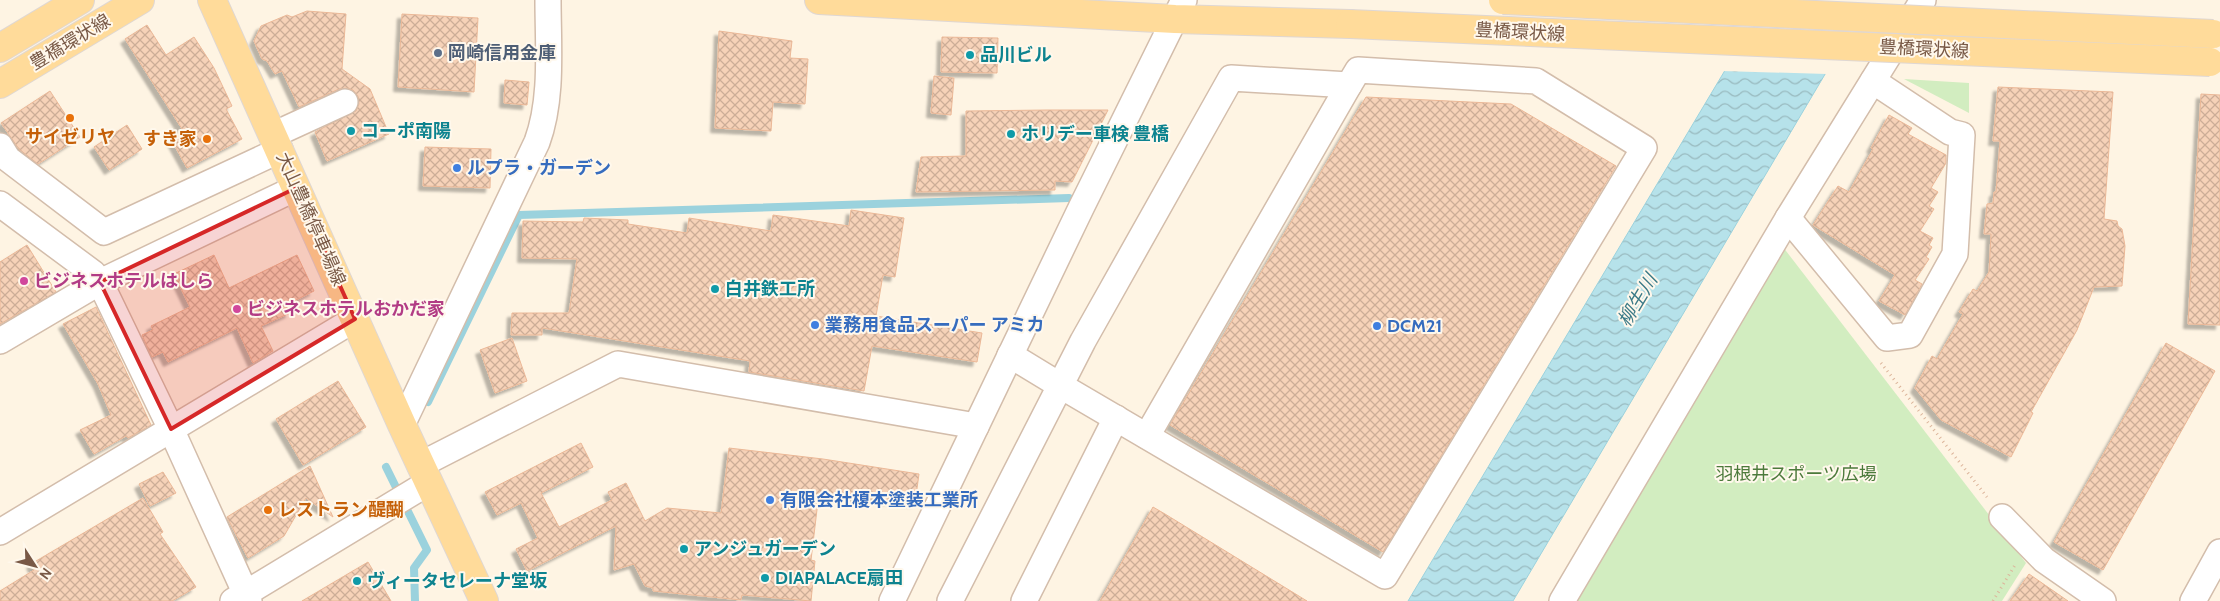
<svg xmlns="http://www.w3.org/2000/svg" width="2220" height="601" font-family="Cabin,'Noto Sans JP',sans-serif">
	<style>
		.park { fill: #d2edc0 }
		.water { fill: url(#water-waves); stroke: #9bd2dd }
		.pier { fill: #fef4e3 }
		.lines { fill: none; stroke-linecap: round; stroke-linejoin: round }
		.stream { stroke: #9bd2dd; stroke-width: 8 }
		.building { fill: url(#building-cross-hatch); stroke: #ebb897; filter: url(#shadow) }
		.minor-casing { stroke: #d3bdab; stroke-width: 28 }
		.major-casing { stroke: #dfd7d3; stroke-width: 30 }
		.path { stroke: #dcb59b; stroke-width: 3; stroke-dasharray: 1 4; stroke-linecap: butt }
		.minor { stroke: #fff; stroke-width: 25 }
		.major { stroke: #ffdb9a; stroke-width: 28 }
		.major-bridge-casing { stroke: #dfd7d3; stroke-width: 30; stroke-linecap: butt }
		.major-bridge { stroke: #ffdb9a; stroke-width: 28 }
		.marked { fill: #d62828; fill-opacity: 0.2; stroke: #d62828; stroke-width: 4; stroke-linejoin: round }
		.service-dot { fill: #5c6f8a; stroke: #fff8ec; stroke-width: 2 }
		.culture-dot { fill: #0f9aa8; stroke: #fff8ec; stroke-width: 2 }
		.food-dot { fill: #e8710a; stroke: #fff8ec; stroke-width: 2 }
		.shop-dot { fill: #3f7fe0; stroke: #fff8ec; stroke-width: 2 }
		.hotel-dot { fill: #d1479c; stroke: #fff8ec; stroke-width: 2 }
		.labels { text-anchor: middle; stroke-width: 4; stroke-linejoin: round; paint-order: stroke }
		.street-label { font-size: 18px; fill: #795946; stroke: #fff8ec }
		.service-label { font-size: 18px; font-weight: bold; fill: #4e5e75; stroke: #fff8ec; text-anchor: start }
		.culture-label { font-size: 18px; font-weight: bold; fill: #0d838f; stroke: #fff8ec; text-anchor: start }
		.food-label { font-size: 18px; font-weight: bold; fill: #c56008; stroke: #fff8ec }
		.shop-label { font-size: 18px; font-weight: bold; fill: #366cbe; stroke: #fff8ec; text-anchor: start }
		.hotel-label { font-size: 18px; font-weight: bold; fill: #b23c85; stroke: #fff8ec; text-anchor: start }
		.park-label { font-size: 18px; fill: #4c7a3b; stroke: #fff8ec }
		.water-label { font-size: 19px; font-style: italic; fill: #3b7a87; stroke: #fff8ec }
	</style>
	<defs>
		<pattern id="water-waves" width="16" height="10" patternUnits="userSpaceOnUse" patternTransform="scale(1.25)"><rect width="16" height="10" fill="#b6e2ea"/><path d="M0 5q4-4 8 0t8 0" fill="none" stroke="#99babf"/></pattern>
		<pattern id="building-cross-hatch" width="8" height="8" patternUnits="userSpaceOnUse" patternTransform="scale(1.25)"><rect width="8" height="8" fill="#f6d2b8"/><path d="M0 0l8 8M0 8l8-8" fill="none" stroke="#ccad97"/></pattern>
		<filter id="shadow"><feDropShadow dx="-4.5" dy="4.5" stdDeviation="1" flood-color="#0004"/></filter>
	</defs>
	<rect width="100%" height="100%" fill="#fef4e3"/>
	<g class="park">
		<path d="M1904,79l65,4v30z"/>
		<path d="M1783,247l243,316 -24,38h-426z"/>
	</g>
	<path class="water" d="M1767,0h102l-356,601h-105z"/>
	<path class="pier" d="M1764,0h107l-44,74 -105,-3z"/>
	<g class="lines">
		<g class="stream">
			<path d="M428,402l91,-187 550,-17"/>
			<path d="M386,467l41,83 -13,18 1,33"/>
		</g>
	</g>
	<g class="building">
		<path d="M307,11l39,3 -4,55 28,20 19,45 -62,27 -12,-29 41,-21 3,-7 -1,-8 -5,-6 -6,-2 -8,1 -40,18 -17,-36 -7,3 -8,-13 -5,-2 -8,-18 7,-15 26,-11 5,2z"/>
		<path d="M402,14l76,4 -4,74 -76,-5z"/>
		<path d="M147,25l19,30 28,-18 20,31 18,38 -6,3 16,30 -55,29 -16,-29 13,-7 -59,-93z"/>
		<path d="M719,31l73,10 -2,17 18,1 -3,45 -32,-2 -2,29 -56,-3z"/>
		<path d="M942,37l56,1 -1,35 -56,-1z"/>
		<path d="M934,76l20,2 -3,37 -20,-2z"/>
		<path d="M505,80l24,2 -2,23 -23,-2z"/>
		<path d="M1998,87l115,5 -9,127 13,2 1,5 4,3 3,17 -3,40 -28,1 -17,43 -46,82 2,1 -22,44 -70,-37 -26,-32 17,-32 5,3 26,-45 -4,-2 14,-23 4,2 12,-19 2,-38h-7l3,-30 6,-1 1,-11h2l4,-51h-7z"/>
		<path d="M50,91l30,46 -42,27 -19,-15 -18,-26z"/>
		<path d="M2201,94l19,1v230l-32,-1z"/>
		<path d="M1366,97l145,7 105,62 -233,386 -213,-127z"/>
		<path d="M1047,110h61l-36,72 -17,-1v9l-139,2 5,-35 45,-1v-45z"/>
		<path d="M1889,115l23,13 -4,6 38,21v8l-15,25 7,4 -9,14 5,3 -14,22 13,7 -4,7 3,2 -6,10 3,2 -14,21 7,4 -17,31 -26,-14 16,-26 -82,-50 25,-39 11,6 24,-43 -2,-1z"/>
		<path d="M127,125l15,24 -33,21 -15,-23z"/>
		<path d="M425,147l66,2 -1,39 -67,-2z"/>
		<path d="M851,210l53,8 -9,59 -12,-2 -7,41 106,17 -5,29 -105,-16 -8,45 -115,-19 1,-11 -132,-21 -76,-12v7h-31l1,-22h57l8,-54 -55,-1 1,-37 60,1 1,-4 44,2v4l59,9 2,-15 82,13 2,-16 76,11z"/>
		<path d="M27,245l29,47 -56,32v-62z"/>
		<path d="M214,255l15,33 68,-33 17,36 -28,14 4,8 -29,13 12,25 -20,12 -16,-35 -69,34 -5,-10 -11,5 -10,-22 11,-5 -2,-4 39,-19 -16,-33z"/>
		<path d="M96,307l55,118 -23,13 -2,-2 -32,18 -14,-24 31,-15 -13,-31 -35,-60z"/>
		<path d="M512,338l15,43 -32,12 -15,-43z"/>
		<path d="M2166,343l49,28 -112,199 -49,-28z"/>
		<path d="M338,381l28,46 -63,38 -27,-46z"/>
		<path d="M581,443l12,24 -52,26 18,34 53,-27 -4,-8 18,-9 19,38 22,-13 54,5 8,-65 94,11 96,15 -4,29 -96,-10 -8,67 4,1 -4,40 -69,-6 -1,5 -88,-9v-3l-8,-2 -11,-22 -20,6 2,-44 -89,45 -11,-22 22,-11 -17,-35 -24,12 -12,-23z"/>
		<path d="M310,466l23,51 -27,-19 -22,38 -36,22 -21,-41z"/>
		<path d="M163,472l13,21 -26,13 -11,-22z"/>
		<path d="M143,498l20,34 -3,2 36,53 -24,14h-172v-10l34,-21 -3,-6z"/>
		<path d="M1153,507l12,7 142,87h-207z"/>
		<path d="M368,562l23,39h-89z"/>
		<path d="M2029,574l39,27h-58z"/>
	</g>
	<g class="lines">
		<g class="minor-casing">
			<g id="minor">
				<path d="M273,135l72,-33"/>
				<path d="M0,146l8,13 96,73 176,-82"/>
				<path d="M0,204l93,69 7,9 71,147 78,172"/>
				<path d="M1788,218l99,120 23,-3 45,-81 7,-119 -12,-3 -77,-51"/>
				<path d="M0,341l100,-59 196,-94"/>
				<path d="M402,425l135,-283c16,-43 11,-96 11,-142"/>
				<path d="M1147,436l202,-351"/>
				<path d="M420,465l198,-101 358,62"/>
				<path d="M2002,517l42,43 59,41"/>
				<path d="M0,532l355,-213"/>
				<path d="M233,601l195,-118"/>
				<path d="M892,601l189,-393 103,-208"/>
				<path d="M950,601l133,-260 148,-263 118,7 9,-15 178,11 108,67 -259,428 -324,-190 -51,-31"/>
				<path d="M1024,601l92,-183"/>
				<path d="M1562,601l226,-383 135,-218"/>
				<path d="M2193,601l27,-49"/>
			</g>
		</g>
		<g class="major-casing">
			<g id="major">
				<path d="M212,0l190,425 82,176"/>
				<path d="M819,0l356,19 175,5"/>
				<path d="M0,48l80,-48"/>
				<path d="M0,84l140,-84"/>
			</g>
		</g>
		<g class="path">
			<path d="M1881,363l106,134"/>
			<path d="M1993,601l22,-36"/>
		</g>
		<use href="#minor" class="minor"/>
		<use href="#major" class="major"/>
		<g class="major-bridge-casing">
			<g id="major-bridge">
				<path d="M1503,0l710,34"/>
				<path d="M1350,24l860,38"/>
			</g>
		</g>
		<use href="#major-bridge" class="major-bridge"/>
	</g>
	<path class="marked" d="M296,188l59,131 -184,110 -71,-147z"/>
	<circle class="service-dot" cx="438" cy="53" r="5"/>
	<g class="culture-dot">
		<circle cx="970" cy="55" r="5"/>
		<circle cx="351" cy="131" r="5"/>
		<circle cx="1011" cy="134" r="5"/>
		<circle cx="715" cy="289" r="5"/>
		<circle cx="684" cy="549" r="5"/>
		<circle cx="765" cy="578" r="5"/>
		<circle cx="357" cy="581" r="5"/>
	</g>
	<g class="food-dot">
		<circle cx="70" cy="118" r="5"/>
		<circle cx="207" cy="139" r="5"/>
		<circle cx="268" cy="510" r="5"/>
	</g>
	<g class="shop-dot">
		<circle cx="457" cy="168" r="5"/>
		<circle cx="815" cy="325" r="5"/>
		<circle cx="1377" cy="326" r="5"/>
		<circle cx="770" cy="500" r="5"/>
	</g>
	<g class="hotel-dot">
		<circle cx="24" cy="281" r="5"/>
		<circle cx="237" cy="309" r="5"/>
	</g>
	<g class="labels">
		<g class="street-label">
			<text transform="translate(1520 32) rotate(3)" y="6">豊橋環状線</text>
			<text transform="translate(70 42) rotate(-31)" y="6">豊橋環状線</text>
			<text transform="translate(1924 49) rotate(3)" y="6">豊橋環状線</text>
			<text transform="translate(311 219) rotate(66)" y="6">大山豊橋停車場線</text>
		</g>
		<g class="service-label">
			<text x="448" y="59">岡崎信用金庫</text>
		</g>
		<g class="culture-label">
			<text x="980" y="61">品川ビル</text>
			<text x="361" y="137">コーポ南陽</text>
			<text x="1021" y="140">ホリデー車検 豊橋</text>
			<text x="725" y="295">白井鉄工所</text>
			<text x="694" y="555">アンジュガーデン</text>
			<text x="775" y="584">DIAPALACE扇田</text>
			<text x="367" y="587">ヴィータセレーナ堂坂</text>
		</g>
		<g class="food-label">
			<text x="70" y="143">サイゼリヤ</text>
			<text x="197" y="145" text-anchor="end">すき家</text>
			<text x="278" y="516" text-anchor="start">レストラン醍醐</text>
		</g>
		<g class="shop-label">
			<text x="467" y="174">ルプラ・ガーデン</text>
			<text x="825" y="331">業務用食品スーパー アミカ</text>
			<text x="1387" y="332">DCM21</text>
			<text x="780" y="506">有限会社榎本塗装工業所</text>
		</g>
		<g class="hotel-label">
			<text x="34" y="287">ビジネスホテルはしら</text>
			<text x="247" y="315">ビジネスホテルおかだ家</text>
		</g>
		<g class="park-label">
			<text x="1796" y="480">羽根井スポーツ広場</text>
		</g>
		<g class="water-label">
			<text transform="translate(1637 300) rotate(-59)" y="7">柳生川</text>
		</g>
	</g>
	<g transform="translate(35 566) rotate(126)" stroke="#fff8ec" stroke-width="4" paint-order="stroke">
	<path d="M0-4L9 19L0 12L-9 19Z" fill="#795946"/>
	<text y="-8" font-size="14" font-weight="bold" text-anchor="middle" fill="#795946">N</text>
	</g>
</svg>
